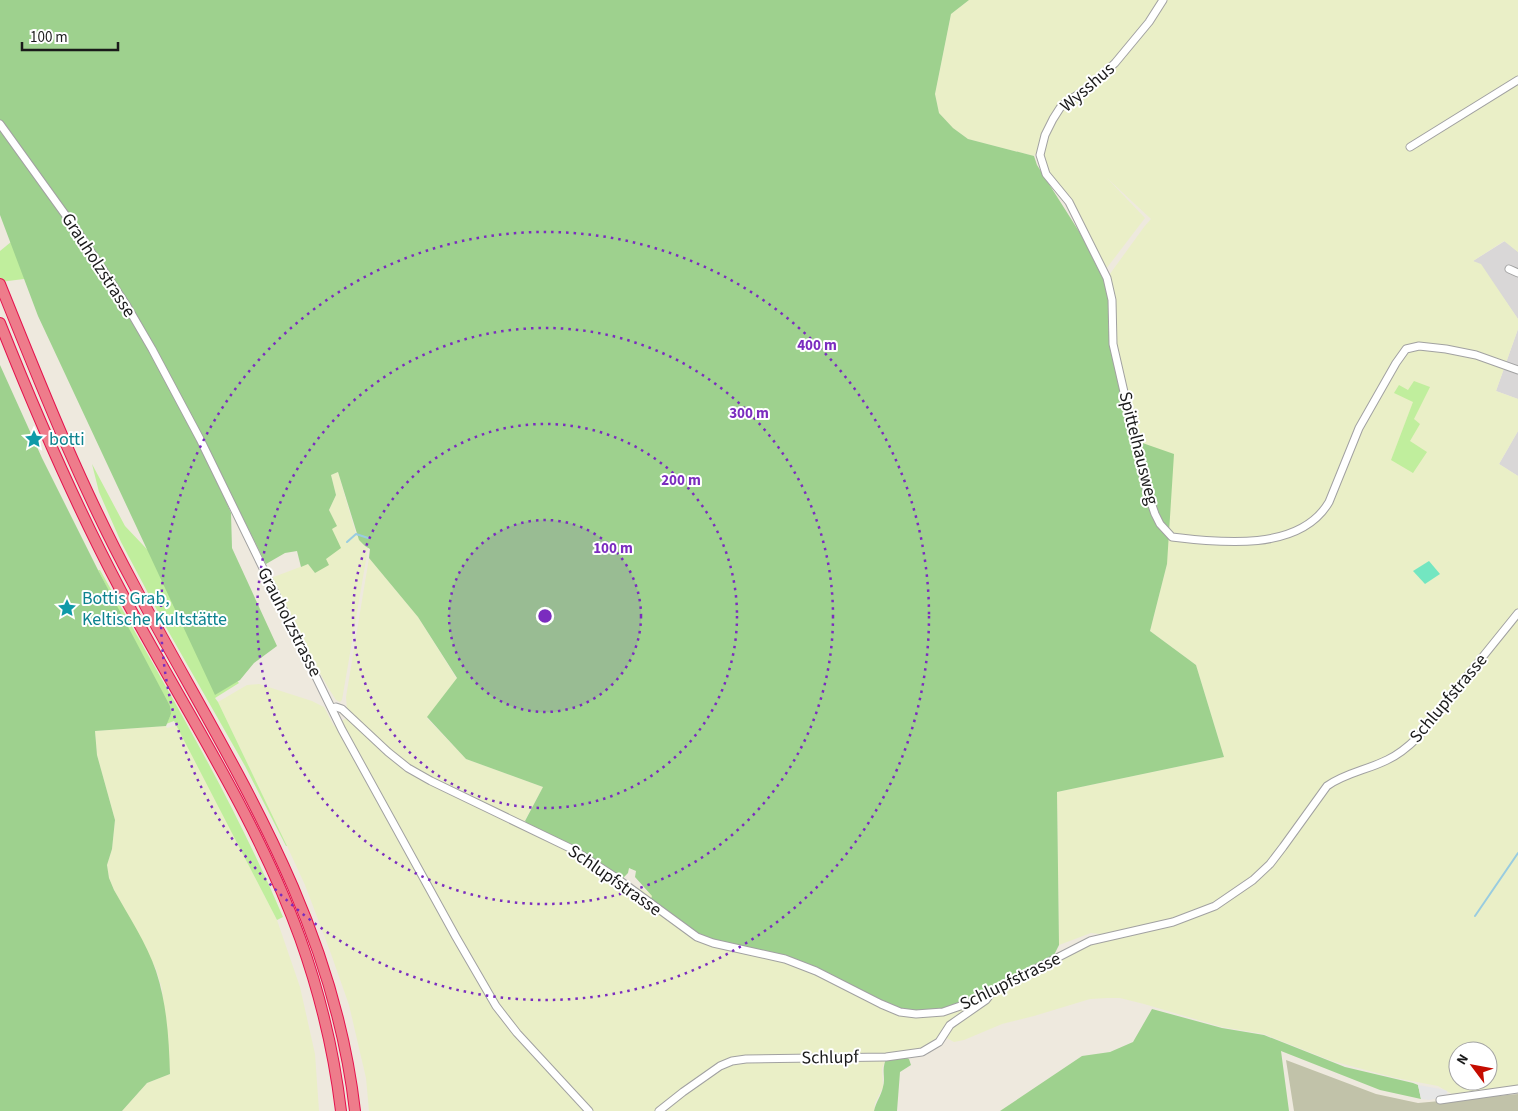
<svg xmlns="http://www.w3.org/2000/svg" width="1518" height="1111" font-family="'Source Sans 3',sans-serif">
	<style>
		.residential { fill: #d9d7d7 }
		.construction { fill: #c1c2a9 }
		.farmland { fill: #eaefc7; fill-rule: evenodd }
		.grass { fill: #c0ee9d }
		.forest { fill: #9ed18e }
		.pitch { fill: #73e6c1 }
		.parking { fill: #e6e6e6 }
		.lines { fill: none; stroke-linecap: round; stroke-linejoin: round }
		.stream { stroke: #99cce0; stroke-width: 2 }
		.minor-casing { stroke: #a1a1a1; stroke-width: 9 }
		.highway-casing { stroke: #e4124d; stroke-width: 12 }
		.minor { stroke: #fff; stroke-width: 7 }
		.highway { stroke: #ee7c8b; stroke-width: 10 }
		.ring { fill: none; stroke: #7b2cbf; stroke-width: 2.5; stroke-dasharray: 2.5 5 }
		.labels { text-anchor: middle; stroke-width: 4; stroke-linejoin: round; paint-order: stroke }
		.street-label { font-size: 18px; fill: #1a1a1a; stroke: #fff }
		.culture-label { font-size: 18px; fill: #0d838f; stroke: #fff; text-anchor: start }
		.centre { fill: #7b2cbf; stroke: #fff; stroke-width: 2.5 }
		.ring-label { font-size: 15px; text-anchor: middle; font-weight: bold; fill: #7b2cbf; stroke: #fff; stroke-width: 4; stroke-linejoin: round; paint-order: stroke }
	</style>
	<rect width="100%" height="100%" fill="#eee9de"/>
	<g class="residential">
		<path d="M1505,241l13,11v67l-16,-23 -29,-35z"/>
		<path d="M1518,329v70l-22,-8z"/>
		<path d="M1518,431v45l-19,-12z"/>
	</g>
	<path class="construction" d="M1286,1060l90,34 42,9 100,-9v17h-224z"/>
	<g class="farmland">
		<path d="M969,0h549v252l-14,-11 -31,20 8,3 37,55v10l-22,62 22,8v32l-19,33 19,12v613l-61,8 -19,-11 -42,-8 -64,-17 -68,-27 -42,-7 -78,-23 -24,-6h-13l-17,1 -56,17 -32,8 -38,16 -10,2 -11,-6 -9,10 -48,13 -4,9 1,19 -8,16 -1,8h-505l-3,-33 -17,-73 -19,-54 -25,-66 -18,-39 -69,-144 29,-17 12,-1 53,17 12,6 10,19 17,-11 -4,-5 -1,-13 23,-139 49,59 39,62 -30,39 39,41 77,28 -20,37 92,53 266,127 62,8 166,-77 -18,-2 -32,12 -2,-153 167,-35 -28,-92 -46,-34 17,-67 -36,-125 -11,-56 -10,-42 -2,-18 2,-23 -3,-22 37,-51 7,-8 -44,-41 38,40 -39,51 -29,-60 -24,-30 -11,-21 -1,-11 -7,9 -66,-17 -15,-11 -14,-15 -4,-19 16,-80zM1458,1051h30v30h-30z"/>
		<path d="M338,472l18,62 9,12 3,2 -26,152 -2,2 -4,-2 -7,-11 -33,-58 -25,-53 37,-14 7,9 11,-14 6,-30 4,-3 -7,-16 7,-15 -5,-20z"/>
		<path d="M177,725l100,195 23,67 15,67 4,57h-197l25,-28 23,-9 -8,-85 -6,-20 -42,-79 -5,-12 -2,-13 5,-16 3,-29 -18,-65 -2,-24 71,-5 1,2z"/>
	</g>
	<g class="grass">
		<path d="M11,242l22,24 -9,13 -24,3v-31z"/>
		<path d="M1414,381l16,6 -16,32 6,5 -10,17 17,11 -14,21 -22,-13 22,-58 -19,-9 5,-8 9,5z"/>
		<path d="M92,464l33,62 53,56 47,86 14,15 -24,15 3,4 69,144h-1l-41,-80 -78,-137 -46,-87 -22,-50z"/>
		<path d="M98,570h2c64,114 132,227 183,347l-6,3 -103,-199 -8,3 5,-10z"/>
	</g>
	<g class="forest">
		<path d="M0,0h969l-18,14 -16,80 4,19 14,15 15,11 66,17 3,9 55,87 14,25 4,23 -2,23 2,18 10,42 11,56 43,15 -7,110 -17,67 46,34 28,92 -167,35 2,153 -9,18 -58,28c-10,-1 -16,5 -24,9 -17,6 -38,13 -56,11 -33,-2 -75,-35 -107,-47 -34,-13 -73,-13 -106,-28 -15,-7 -35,-25 -49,-35l2,-5 -17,-19 1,-6 -7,-3 -1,5 -6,6 -23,-17 -26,-16 -45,-21 -3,-4 18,-34 -77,-28 -39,-42 30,-39 -39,-61 -49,-59 1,-9 -5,-3 -6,-6 -21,-68 -7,3 5,20 -7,15 8,16 -5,3 9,19 -15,11 3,6 -14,8 -7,-9 -7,3 -4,-16 -12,2 -19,11 -51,-101 -4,3 20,47 1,35 45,98 -23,17 -14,17 -25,15 -177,-379 -38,-101z"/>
		<path d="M0,365l42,93 56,112 72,136 1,8 -5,12 -71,5 2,24 18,65 -3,29 -5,16 2,13 5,12c14,25 33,54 42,81 11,33 13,69 14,103l-23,9 -25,28h-122z"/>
		<path d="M1152,1009l70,19 42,7 81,32 68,16 5,2 3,14 -41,-9 -99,-39 8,60h-289l82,-55 28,-4 23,-10z"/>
		<path d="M905,1057l4,2 2,6 -11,7 -3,39h-23c2,-9 7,-15 9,-24 3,-10 -2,-16 3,-28z"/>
	</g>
	<path class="pitch" d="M1429,561l11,13 -15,10 -12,-13z"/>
	<path class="parking" d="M1418,1085l23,4 6,2 -1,6 -17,3 -8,-1z"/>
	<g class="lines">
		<g class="stream">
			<path d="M347,542l9,-8 12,4"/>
			<path d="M1475,916l43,-63"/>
		</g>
		<g class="minor-casing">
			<g id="minor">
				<path d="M1163,0l-14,22 -34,41 -27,25 -23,15 -5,5 -7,11 -8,16 -5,20 6,19 23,28 38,76 5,22 1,44 33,144 9,26 5,10 12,13c48,6 128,15 157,-35l30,-74 37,-65 10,-14 13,-3 27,3 30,6 42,15"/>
				<path d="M0,124l82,114 45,68 25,43 48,90 142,291 114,207 40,69 21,27 72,78"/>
				<path d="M1410,147l108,-67"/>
				<path d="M1509,269l9,4"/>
				<path d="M332,708l4,-1 6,2 46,43 20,16 23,13 141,68 43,28 82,60 16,6 72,16 31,12 65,33 19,8 16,2 27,-2 26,-9 121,-62 83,-19 42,-16 38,-26 17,-16 13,-17 44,-61c18,-13 40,-16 60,-26 13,-6 22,-14 31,-23l100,-124"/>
				<path d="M1440,1100l78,-11"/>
				<path d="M659,1111l24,-19 37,-26 12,-5 14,-2 140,-2 36,-5 17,-10 11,-17 36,-25 6,-8"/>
			</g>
		</g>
		<g class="highway-casing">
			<g id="highway">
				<path d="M0,284c41,102 81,203 133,299 92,174 199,326 222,528"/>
				<path d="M0,323c36,91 75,181 121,268 61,115 135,225 179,347 20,56 34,114 41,173"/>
			</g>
		</g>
		<use href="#minor" class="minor"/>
		<use href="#highway" class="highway"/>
	</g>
	<circle cx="545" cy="616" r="96" fill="#7b2cbf" fill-opacity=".12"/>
	<g class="ring">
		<circle cx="545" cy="616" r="96"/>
		<circle cx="545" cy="616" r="192"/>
		<circle cx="545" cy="616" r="288"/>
		<circle cx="545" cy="616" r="384"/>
	</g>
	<defs>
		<g id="sight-bare" transform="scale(1.5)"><path d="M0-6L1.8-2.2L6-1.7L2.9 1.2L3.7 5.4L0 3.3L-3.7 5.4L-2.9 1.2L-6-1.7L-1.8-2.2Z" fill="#0f9aa8" stroke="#fff" stroke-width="2.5" paint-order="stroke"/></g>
	</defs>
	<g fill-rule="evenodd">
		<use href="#sight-bare" x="34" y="439"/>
		<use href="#sight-bare" x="67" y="608"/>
	</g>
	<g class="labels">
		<g class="street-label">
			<text transform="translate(1087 87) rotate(-41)" y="6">Wysshus</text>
			<text transform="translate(99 265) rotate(57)" y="6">Grauholzstrasse</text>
			<text transform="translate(1139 448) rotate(76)" y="6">Spittelhausweg</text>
			<text transform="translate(290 622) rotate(63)" y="6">Grauholzstrasse</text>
			<text transform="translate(1448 698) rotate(-50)" y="6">Schlupfstrasse</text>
			<text transform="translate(615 880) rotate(35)" y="6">Schlupfstrasse</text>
			<text transform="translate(1010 981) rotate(-26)" y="6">Schlupfstrasse</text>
			<text transform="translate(830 1057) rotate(-1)" y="6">Schlupf</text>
		</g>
		<g class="culture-label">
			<text x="49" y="445">botti</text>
			<text x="82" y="604">Bottis Grab,<tspan x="82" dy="21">Keltische Kultstätte</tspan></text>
		</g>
	</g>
	<circle cx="545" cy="616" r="8" class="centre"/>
	<g class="ring-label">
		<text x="817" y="350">400 m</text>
		<text x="749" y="418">300 m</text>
		<text x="681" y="485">200 m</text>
		<text x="613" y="553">100 m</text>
	</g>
	<g transform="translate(1473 1066) rotate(302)"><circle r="24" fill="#ffffff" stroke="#a3a3a3"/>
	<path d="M0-4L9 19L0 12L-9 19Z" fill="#c50c00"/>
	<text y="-8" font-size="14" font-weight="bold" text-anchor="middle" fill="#1a1a1a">N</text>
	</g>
	<path d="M22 42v8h96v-8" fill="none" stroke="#1a1a1a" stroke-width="2.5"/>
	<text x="30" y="42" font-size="15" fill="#1a1a1a" stroke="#ffffff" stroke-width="4" paint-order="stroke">100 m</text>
</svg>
